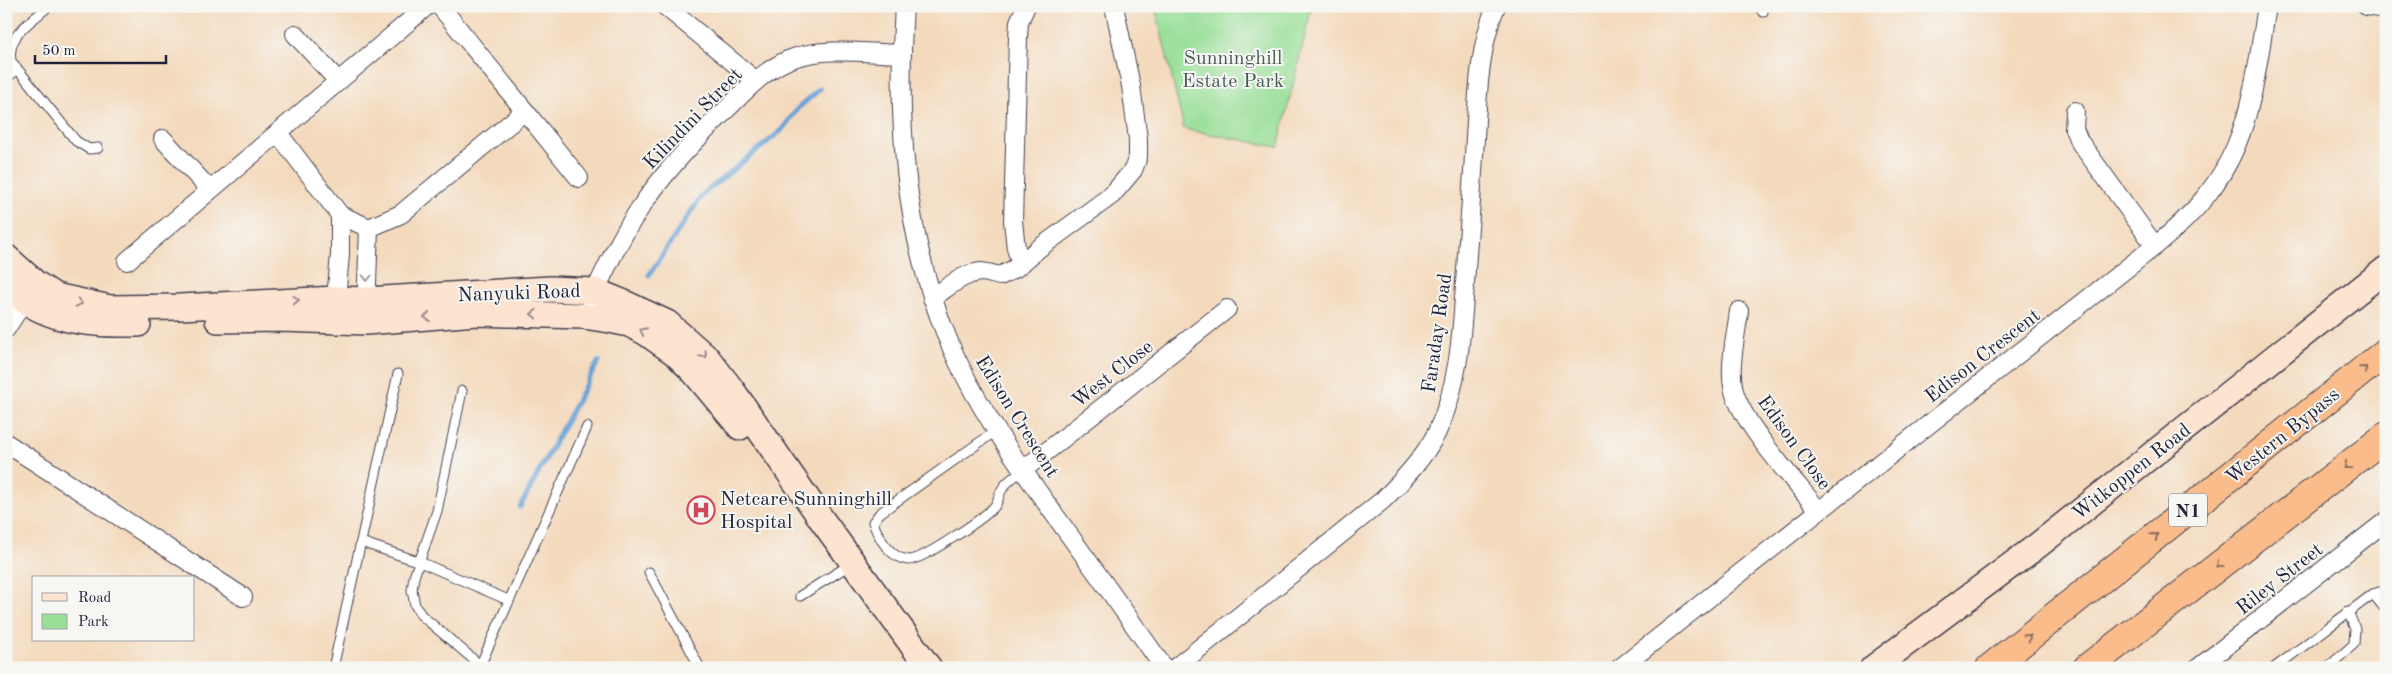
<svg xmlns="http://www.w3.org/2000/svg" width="2392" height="674" font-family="'Old Standard TT',serif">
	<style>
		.green { fill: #99df98; stroke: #5e806a }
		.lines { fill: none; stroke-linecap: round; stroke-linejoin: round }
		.stream { stroke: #65a1d5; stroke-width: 5 }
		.lane-casing { stroke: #423e4e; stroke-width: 11 }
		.street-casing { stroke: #423e4e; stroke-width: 20 }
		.secondary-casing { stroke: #423e4e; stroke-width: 28 }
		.highway-casing { stroke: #423e4e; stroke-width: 30 }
		.lane { stroke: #fff; stroke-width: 9 }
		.street { stroke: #fff; stroke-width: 18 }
		.secondary { stroke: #fde4d1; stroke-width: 25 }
		.highway { stroke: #fabc8b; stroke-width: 28 }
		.oneway { stroke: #9c9ca7 }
		.oneway2 { stroke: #9a8d8e }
		.oneway3 { stroke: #8e6f63 }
		.labels { text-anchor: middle; stroke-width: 4; stroke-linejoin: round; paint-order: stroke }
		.shield { fill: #f6f6f2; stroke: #626272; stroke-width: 1 }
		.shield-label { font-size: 19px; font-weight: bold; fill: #22223b }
		.park-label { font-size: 20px; fill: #465b57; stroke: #f6f6f2 }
		.street-label { font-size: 20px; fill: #22223b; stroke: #f6f6f2 }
		.poi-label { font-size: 20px; fill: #22223b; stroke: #f6f6f2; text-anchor: start }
	</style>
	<rect width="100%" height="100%" fill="#f6f6f2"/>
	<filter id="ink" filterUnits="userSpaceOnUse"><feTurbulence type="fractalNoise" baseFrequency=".02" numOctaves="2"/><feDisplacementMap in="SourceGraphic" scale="10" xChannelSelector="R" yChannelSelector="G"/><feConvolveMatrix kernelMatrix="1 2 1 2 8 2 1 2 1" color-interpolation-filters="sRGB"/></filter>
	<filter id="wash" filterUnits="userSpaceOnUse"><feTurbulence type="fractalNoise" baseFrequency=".0096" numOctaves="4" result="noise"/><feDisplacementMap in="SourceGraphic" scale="20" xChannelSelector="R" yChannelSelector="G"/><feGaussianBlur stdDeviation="1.12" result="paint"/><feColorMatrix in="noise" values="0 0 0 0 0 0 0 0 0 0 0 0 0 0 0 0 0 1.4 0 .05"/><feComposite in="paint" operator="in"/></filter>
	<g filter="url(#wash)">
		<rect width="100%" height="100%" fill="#f4dabd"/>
		<path class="green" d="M1155,6h157l-34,141 -94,-18z"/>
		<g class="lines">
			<g class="stream">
				<path d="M649,275l54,-81 78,-63 17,-23 22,-19"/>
				<path d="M520,507l78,-145"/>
			</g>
		</g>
	</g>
	<g filter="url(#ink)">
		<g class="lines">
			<g class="lane-casing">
				<g id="lane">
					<path d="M49,6c-17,15 -43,29 -38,55l65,80 13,8 9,-1"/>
					<path d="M1758,6l5,6"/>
					<path d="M6,78l11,-8"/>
					<path d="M462,391l-25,120 -23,66 -2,13 3,15 6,10 59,50"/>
					<path d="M997,430l-117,83 -7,9c5,15 17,36 35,38 14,1 74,-41 85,-52 6,-5 5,-14 10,-20 4,-7 14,-13 20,-18"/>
					<path d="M361,542l59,20 88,38"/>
					<path d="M649,572l51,96"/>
					<path d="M2373,594l13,16"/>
					<path d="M800,596l51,-32"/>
					<path d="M333,668l65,-294"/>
					<path d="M479,668l108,-241"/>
					<path d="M2274,668l99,-74 13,-4"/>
					<path d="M2327,668l27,-24 1,-15 -7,-18"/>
				</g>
			</g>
			<g class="street-casing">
				<g id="street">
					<path d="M440,6l139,172"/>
					<path d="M665,6l91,75"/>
					<path d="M904,6c-7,114 -1,224 43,331 26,64 67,121 107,177 37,51 74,102 110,154"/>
					<path d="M2367,6l19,3"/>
					<path d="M295,34l43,47"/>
					<path d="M2075,111l-1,18 5,12 76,105"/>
					<path d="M278,133l62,82 29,13 32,-14 124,-103"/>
					<path d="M163,139l47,51"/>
					<path d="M127,261l300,-255"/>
					<path d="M1021,264l-5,-16 -3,-27 5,-184 1,-15 7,-16"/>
					<path d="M932,298c14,-9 31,-25 49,-26 6,0 13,3 19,4l16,-8 22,-19 74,-54 21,-25 5,-13v-18l-7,-53 -17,-80"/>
					<path d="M591,300c13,-28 27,-58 44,-84 25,-40 58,-74 91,-106 19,-19 37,-39 62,-50 34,-14 77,-7 113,-6"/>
					<path d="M335,310l5,-55v-40"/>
					<path d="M366,310l3,-82"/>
					<path d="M1739,311c-3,25 -11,56 -5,80 9,34 61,90 84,119"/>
					<path d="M6,329l24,-38"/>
					<path d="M6,443l237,154"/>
					<path d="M1023,470l204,-161"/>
					<path d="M1175,668l208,-168c20,-20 41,-42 54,-68 24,-51 25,-108 29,-163 3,-44 7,-88 9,-132 3,-44 4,-90 21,-131"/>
					<path d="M1620,668l535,-422c91,-73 95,-132 112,-240"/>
					<path d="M2198,668l188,-147"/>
				</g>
			</g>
			<g class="secondary-casing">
				<g id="secondary">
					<path d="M6,257l29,26 20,13 55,12 70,-1 156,-8 31,1 183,-11 45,2 27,11 45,21 41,36 24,31 90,130 107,148"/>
					<path d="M6,285c36,37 84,40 132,39"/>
					<path d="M218,320l65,-1 83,3 110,-9 107,3 27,4 19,4 16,8 30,21 19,19 46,55"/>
					<path d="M1873,668l164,-122 349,-277"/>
				</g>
			</g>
			<g class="highway-casing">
				<g id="highway">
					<path d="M1990,668l396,-316"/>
					<path d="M2087,668l299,-232"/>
				</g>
			</g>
			<use href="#lane" class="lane"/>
			<use href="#street" class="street"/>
			<use href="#secondary" class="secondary"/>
			<use href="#highway" class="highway"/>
		</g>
		<defs><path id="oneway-chevron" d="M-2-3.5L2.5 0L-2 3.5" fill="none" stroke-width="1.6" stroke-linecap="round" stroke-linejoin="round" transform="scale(1.25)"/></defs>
		<use class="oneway" href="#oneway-chevron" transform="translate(367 278) rotate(91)"/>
		<g class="oneway2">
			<use href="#oneway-chevron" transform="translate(296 300) rotate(-2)"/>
			<use href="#oneway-chevron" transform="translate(79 303) rotate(12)"/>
			<use href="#oneway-chevron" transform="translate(534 314) rotate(-178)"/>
			<use href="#oneway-chevron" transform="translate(427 317) rotate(175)"/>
			<use href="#oneway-chevron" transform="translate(643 331) rotate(-152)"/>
			<use href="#oneway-chevron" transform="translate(704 355) rotate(47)"/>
		</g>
		<g class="oneway3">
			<use href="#oneway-chevron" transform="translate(2364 369) rotate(-39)"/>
			<use href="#oneway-chevron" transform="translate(2347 466) rotate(142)"/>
			<use href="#oneway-chevron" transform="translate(2155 536) rotate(-39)"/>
			<use href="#oneway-chevron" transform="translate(2219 565) rotate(142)"/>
			<use href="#oneway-chevron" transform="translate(2028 637) rotate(-39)"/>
		</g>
	</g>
	<defs>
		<g id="hospital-ring" transform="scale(1.4375)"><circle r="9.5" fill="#f6f6f2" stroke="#d1495b" stroke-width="1.5"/><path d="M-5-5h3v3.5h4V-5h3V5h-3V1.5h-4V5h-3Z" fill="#d1495b"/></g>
	</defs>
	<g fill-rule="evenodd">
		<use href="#hospital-ring" x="701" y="510"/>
	</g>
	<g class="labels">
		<rect class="shield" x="2169" y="493.5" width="38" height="33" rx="4"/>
		<g class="shield-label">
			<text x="2188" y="517">N1</text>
		</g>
		<g class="park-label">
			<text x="1233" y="64">Sunninghill<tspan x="1233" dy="23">Estate Park</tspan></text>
		</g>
		<g class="street-label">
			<text transform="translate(692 118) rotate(-46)" y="7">Kilindini Street</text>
			<text transform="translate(519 292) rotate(-2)" y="7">Nanyuki Road</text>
			<text transform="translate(1436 333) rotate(-82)" y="7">Faraday Road</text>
			<text transform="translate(1982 355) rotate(-38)" y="7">Edison Crescent</text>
			<text transform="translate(1112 373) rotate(-38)" y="7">West Close</text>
			<text transform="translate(1018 416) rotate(58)" y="7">Edison Crescent</text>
			<text transform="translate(2282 435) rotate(-39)" y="7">Western Bypass</text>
			<text transform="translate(1795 442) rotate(54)" y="7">Edison Close</text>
			<text transform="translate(2131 471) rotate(-38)" y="7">Witkoppen Road</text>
			<text transform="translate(2279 578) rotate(-38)" y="7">Riley Street</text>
		</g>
		<g class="poi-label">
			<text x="720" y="505">Netcare Sunninghill<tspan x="720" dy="23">Hospital</tspan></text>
		</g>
	</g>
	<rect width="2392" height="674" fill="none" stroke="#f6f6f2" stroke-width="25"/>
	<rect x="32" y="576" width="162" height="65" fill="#f6f6f2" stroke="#a1a1a9"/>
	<rect x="42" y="593" width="25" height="8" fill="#fde4d1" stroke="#a1a1a9"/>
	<text x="78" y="602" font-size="15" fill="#22223b">Road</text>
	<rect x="42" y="614" width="25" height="15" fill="#99df98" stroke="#a1a1a9"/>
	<text x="78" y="626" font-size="15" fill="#22223b">Park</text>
	<path d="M35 55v8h131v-8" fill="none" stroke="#22223b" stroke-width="2.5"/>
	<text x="42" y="55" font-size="15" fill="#22223b" stroke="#f6f6f2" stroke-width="4" paint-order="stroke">50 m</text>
</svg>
